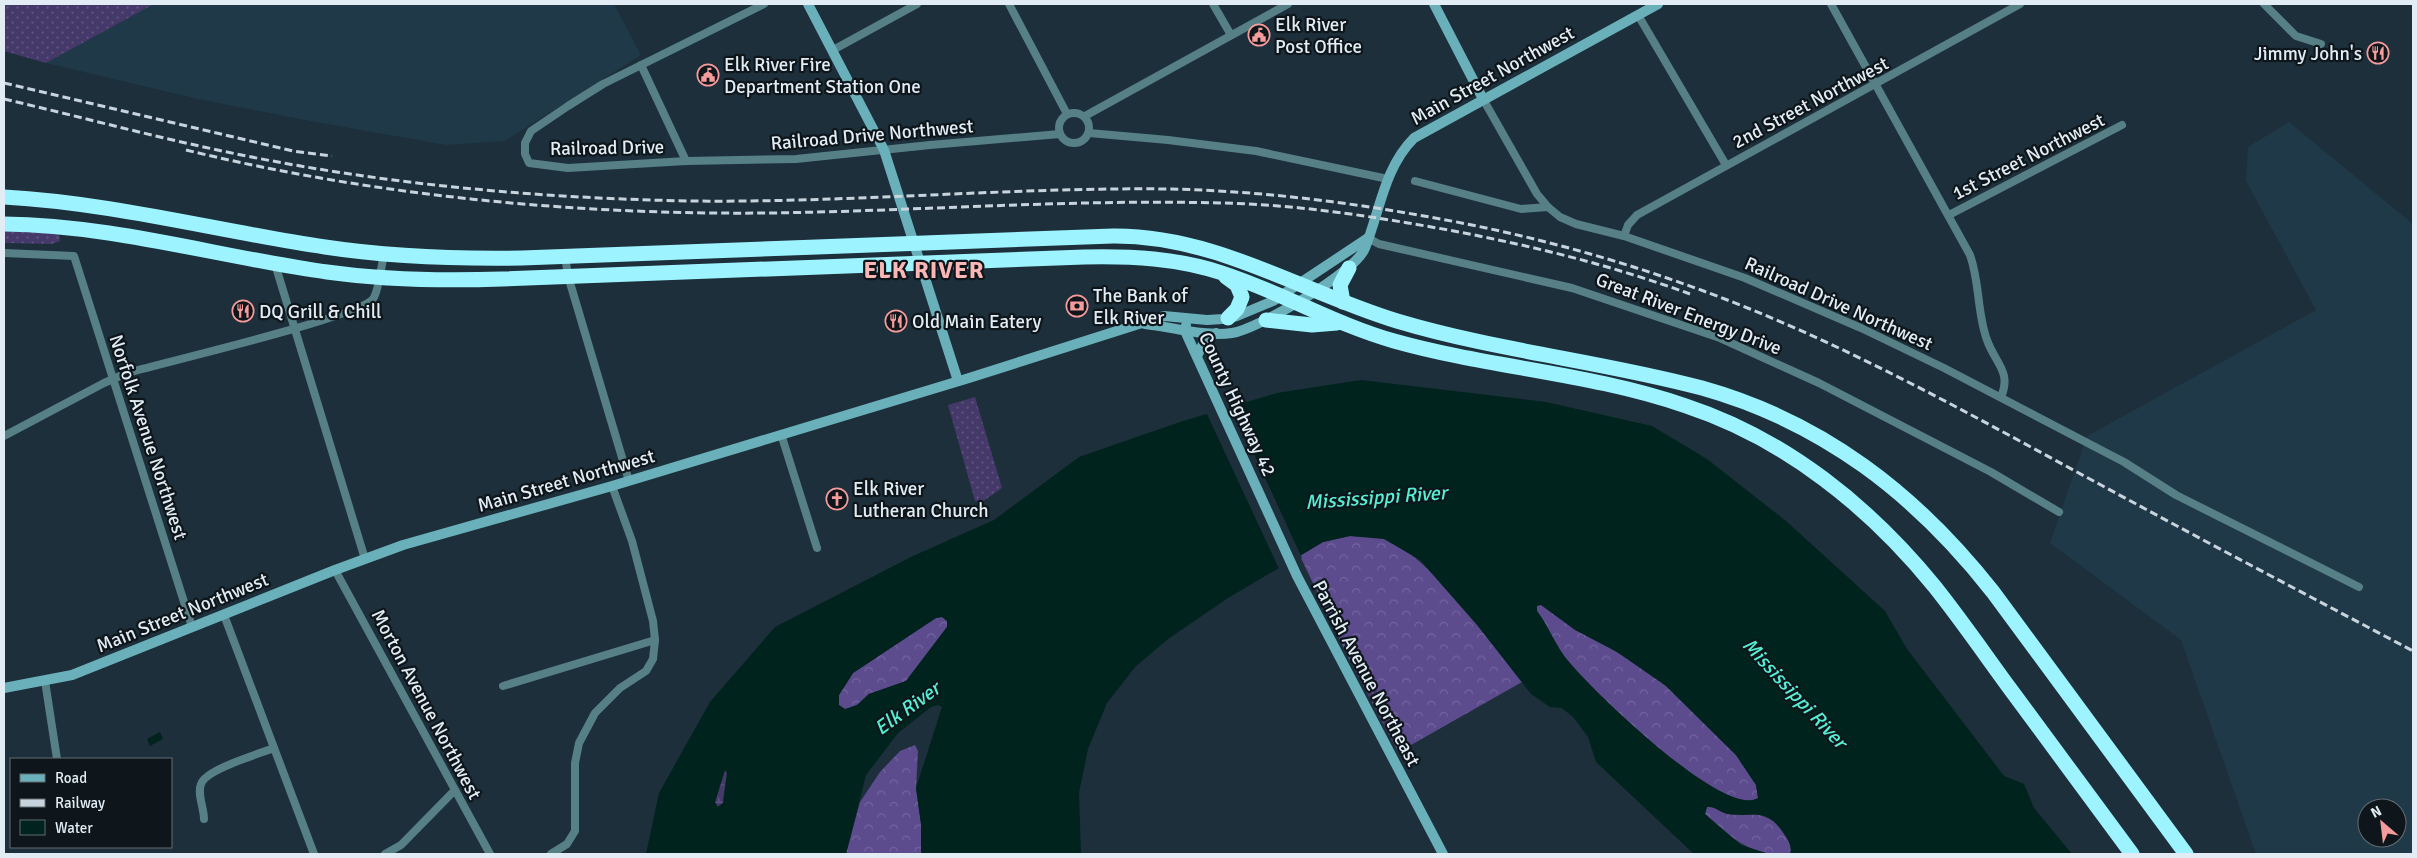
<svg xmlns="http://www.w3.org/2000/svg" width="2417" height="858" font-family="Signika,sans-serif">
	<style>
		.built { fill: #1f3948; fill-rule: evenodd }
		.grass { fill: url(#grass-dots) }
		.forest { fill: url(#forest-crowns) }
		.wetland { fill: url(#wetland-marsh) }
		.water { fill: #00231d; fill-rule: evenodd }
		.pier { fill: #1c2f3a }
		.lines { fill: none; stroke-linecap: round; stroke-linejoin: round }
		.street { stroke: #568086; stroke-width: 8 }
		.secondary { stroke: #6ab0ba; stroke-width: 10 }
		.highway { stroke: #9df3ff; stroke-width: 15 }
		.rail { stroke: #c8d4dd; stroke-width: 3; stroke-dasharray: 8 4; stroke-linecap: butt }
		.labels { text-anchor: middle; stroke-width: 4.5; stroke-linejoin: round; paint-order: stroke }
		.poi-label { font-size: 19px; fill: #e1ecf4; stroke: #0e161b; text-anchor: start }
		.street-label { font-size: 19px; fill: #e1ecf4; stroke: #0e161b }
		.water-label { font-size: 20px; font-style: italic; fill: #55f0d4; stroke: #0e161b }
		.district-label { font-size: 24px; font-weight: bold; letter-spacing: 1px; fill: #fbb7b6; stroke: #0e161b }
	</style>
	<defs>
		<pattern id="grass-dots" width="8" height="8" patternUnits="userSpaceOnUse" patternTransform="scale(1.25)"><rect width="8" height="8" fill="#45396a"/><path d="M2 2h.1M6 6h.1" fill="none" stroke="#605680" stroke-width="1.8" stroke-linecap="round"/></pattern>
		<pattern id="forest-crowns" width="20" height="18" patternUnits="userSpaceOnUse" patternTransform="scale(1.25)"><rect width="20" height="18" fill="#5c4b8d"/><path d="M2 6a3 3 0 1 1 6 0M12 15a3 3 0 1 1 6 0" fill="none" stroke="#73659e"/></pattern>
		<pattern id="wetland-marsh" width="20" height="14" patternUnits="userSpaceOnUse" patternTransform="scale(1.25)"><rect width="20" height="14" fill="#45396a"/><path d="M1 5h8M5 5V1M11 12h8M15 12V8" fill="none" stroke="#605680"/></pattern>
	</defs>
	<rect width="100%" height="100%" fill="#1c2f3a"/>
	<g class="built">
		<path d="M154,4h460l27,51 -136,86 -59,4 -136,-24 -112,-22 -152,-36z"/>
		<path d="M2289,122l124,102v630h-157l-75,-214 -131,-97 37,-107 229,-126 -70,-129 2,-34zM2367,808h30v30h-30z"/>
	</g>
	<g class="grass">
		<path d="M4,4h150l-108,59 -42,-12z"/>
		<path d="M4,230h28l27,4 1,7 -8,3 -48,-1z"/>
		<path d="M975,397l27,91 -20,14 -7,-1 -27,-96z"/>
		<path d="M1349,659l18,11 26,57 18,18 -13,7z"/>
	</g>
	<g class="forest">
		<path d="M1350,536c10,1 24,0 34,3 44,14 109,106 138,143l-111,63 -18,-18 -26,-57 -18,-11 -49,-103 23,-14z"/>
		<path d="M1541,604l101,64 24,18 70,69 20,30 2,13c-34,21 -166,-108 -189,-136 -13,-15 -20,-35 -32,-51v-5z"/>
		<path d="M942,617l5,4v6l-41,54 -37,13 -12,11 -12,5 -6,-5v-10l14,-22 83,-55z"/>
		<path d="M915,745l3,6 -2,37 5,36v30h-75l14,-52 20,-30 20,-21z"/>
		<path d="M1713,806c4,3 10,7 14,8 6,2 14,-1 20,-1 23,1 44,16 44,41 -38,4 -60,-16 -86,-40l2,-7z"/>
	</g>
	<path class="wetland" d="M725,770l2,2 -4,31 -6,4 -2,-5z"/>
	<g class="water">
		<path d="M1361,380l185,22 106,24 55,33 79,62 99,90 22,38 97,127 20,8 10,24 38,46h-282c2,-6 0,-11 -4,-17 -20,-31 -27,-19 -57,-23 -9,-1 -13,-8 -22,-7l-2,7 36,31 28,9h-75l-98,-92 -8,-25 -14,-19 -12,-10 -12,-1 -19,-13 -54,-69 -57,-65 -36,-21 -34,-3 -27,6 -95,56 -60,41 -33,28 -28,36 -19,46 -9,44 2,61h-160v-30l-5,-36 26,-81 -4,-2 -7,2 -33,26 -32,42 -20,79h-200l13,-61 51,-91 65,-75 138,-71 81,-36 85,-63 101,-35 97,-29zM1541,605l34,25 42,22 49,34 70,69 20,30 2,13c-33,22 -167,-109 -189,-136 -13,-15 -20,-35 -32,-51v-5zM942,617l5,4v6l-41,54 -37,13 -12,11 -12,4 -6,-4v-10l14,-22 83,-55zM725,770l2,3 -4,30 -5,4 -3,-5z"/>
		<path d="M160,732l3,7 -13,7 -3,-7z"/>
	</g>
	<path class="pier" d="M1231,404l71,154 -22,13 -74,-159z"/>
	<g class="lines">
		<g class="street">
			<path d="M764,4l-161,80 -35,22 -37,25 -6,12v11l4,9 39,5 118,-7 110,-2 134,-14 130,-11"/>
			<path d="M1009,4l58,110"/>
			<path d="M1213,4l18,31"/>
			<path d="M1831,4l139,251c10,28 7,58 17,85 8,23 25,32 14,57"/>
			<path d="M2264,4l32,32 25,8"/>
			<path d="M1638,15l88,150"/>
			<path d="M833,50l84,-46"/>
			<path d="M641,65l45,96"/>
			<path d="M1483,99l54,95 11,13"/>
			<circle cx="1074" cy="128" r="15"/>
			<path d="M1085,116l203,-112"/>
			<path d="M1089,133l79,7 88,11 132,28"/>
			<path d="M1415,181l106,28 27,-2 12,10 16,7 48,12 121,42 116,50 83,40 180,94 52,33 183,92"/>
			<path d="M1949,215l173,-90"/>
			<path d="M1624,236l4,-11 9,-10 383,-211"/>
			<path d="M1368,238l11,6 193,44 148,50 99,45 172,89 68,40"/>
			<path d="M4,253l70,3 118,371"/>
			<path d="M565,256l3,20 61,205"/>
			<path d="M275,264l90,295"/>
			<path d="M781,434l36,114"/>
			<path d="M4,436l100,-53 23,-10c35,-10 231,-56 246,-74 6,-8 8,-34 11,-44"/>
			<path d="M335,570l155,284"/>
			<path d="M224,615l90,239"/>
			<path d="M45,681l12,78"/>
			<path d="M503,686l152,-46"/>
			<path d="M204,819c0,-11 -7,-25 -3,-35 5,-15 58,-30 73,-36"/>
			<path d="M385,854l16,-9 54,-55"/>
			<path d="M551,854l16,-10 8,-13v-68l4,-20 16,-30 25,-25 26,-17 7,-12 2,-19 -2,-19 -21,-80 -20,-55"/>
		</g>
		<g class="secondary">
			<path d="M808,4l76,146 74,231"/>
			<path d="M1434,4l49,95"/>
			<path d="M1145,324c28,3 59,13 87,9 26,-4 124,-61 133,-85 15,-37 19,-80 49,-110l244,-134"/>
			<path d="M1186,325l-1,6 112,245 146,278"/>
			<path d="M1197,356l8,-16 11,-7"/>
			<path d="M4,688l68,-13 263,-105 68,-25 209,-59 357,-108 195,-62 43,4 16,-1 14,-3 36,-15 95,-63"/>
		</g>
		<g class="highway">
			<path d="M4,197c109,6 214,34 321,50 66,10 131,12 197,11l591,-22c102,-1 189,56 284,85 100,30 204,40 305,67 121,34 214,106 291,204l193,262"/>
			<path d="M4,224c109,1 215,33 323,48 58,8 116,9 175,7l582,-22c47,-1 93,1 138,16 59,19 112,51 172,68 96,27 197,32 292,65 100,33 184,101 249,181 27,34 51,69 76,103 40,55 81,109 121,164"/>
			<path d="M1226,277l11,8 5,12 -5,12 -9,9"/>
			<path d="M1343,302l-3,-17 9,-17"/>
			<path d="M1266,320l46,5 25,-2"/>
		</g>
		<g class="rail">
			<path d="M4,83l289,68 39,5"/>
			<path d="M4,99c69,16 139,35 209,50 156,34 317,49 477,52 160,2 320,-14 481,-12 88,2 177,13 264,29 107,19 214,50 315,91 121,49 236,114 351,176 103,56 208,111 312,166"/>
			<path d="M186,150c188,46 390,65 583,63 150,-2 301,-14 451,-10 61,1 122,9 182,19 98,16 195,38 288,72"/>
		</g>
	</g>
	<defs>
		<g id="civic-ring" transform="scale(1.125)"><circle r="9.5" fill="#0e161b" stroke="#f59b9b" stroke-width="1.5"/><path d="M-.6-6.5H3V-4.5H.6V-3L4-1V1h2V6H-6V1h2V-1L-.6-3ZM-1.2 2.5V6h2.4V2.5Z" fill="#f59b9b"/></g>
		<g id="restaurant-ring" transform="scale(1.125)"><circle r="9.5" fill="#0e161b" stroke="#f59b9b" stroke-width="1.5"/><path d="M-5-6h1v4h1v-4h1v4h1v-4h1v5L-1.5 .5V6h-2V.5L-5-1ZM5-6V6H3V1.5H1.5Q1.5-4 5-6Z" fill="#f59b9b"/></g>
		<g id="bank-ring" transform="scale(1.125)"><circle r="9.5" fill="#0e161b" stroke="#f59b9b" stroke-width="1.5"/><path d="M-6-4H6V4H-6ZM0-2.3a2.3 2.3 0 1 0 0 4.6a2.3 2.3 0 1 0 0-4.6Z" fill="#f59b9b"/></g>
		<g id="church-ring" transform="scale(1.125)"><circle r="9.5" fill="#0e161b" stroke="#f59b9b" stroke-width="1.5"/><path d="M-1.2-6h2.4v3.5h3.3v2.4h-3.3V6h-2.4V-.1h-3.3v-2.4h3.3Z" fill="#f59b9b"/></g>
	</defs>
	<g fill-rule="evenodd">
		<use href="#civic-ring" x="1259" y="35"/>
		<use href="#restaurant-ring" x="2378" y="53"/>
		<use href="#civic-ring" x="708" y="75"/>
		<use href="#bank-ring" x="1077" y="306"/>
		<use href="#restaurant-ring" x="243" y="311"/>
		<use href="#restaurant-ring" x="896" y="321"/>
		<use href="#church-ring" x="837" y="499"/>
	</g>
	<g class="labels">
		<g class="poi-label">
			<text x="1275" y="31">Elk River<tspan x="1275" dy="22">Post Office</tspan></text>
			<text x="2362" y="60" text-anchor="end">Jimmy John's</text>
			<text x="724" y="71">Elk River Fire<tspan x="724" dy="22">Department Station One</tspan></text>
			<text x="1093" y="302">The Bank of<tspan x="1093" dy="22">Elk River</tspan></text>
			<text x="259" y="318">DQ Grill &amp; Chill</text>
			<text x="912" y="328">Old Main Eatery</text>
			<text x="853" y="495">Elk River<tspan x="853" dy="22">Lutheran Church</tspan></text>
		</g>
		<g class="street-label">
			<text transform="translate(1492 75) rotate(-29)" y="7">Main Street Northwest</text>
			<text transform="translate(1810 102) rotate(-28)" y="7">2nd Street Northwest</text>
			<text transform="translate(872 134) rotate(-5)" y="7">Railroad Drive Northwest</text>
			<text transform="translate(607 147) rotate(-1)" y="7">Railroad Drive</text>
			<text transform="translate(2028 156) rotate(-27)" y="7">1st Street Northwest</text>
			<text transform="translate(1839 303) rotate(24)" y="7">Railroad Drive Northwest</text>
			<text transform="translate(1689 313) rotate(21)" y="7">Great River Energy Drive</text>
			<text transform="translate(1238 404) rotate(65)" y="7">County Highway 42</text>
			<text transform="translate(149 437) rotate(72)" y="7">Norfolk Avenue Northwest</text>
			<text transform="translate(566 480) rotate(-16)" y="7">Main Street Northwest</text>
			<text transform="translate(182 612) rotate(-22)" y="7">Main Street Northwest</text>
			<text transform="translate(1367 673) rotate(62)" y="7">Parrish Avenue Northeast</text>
			<text transform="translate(427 704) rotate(62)" y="7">Morton Avenue Northwest</text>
		</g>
		<g class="water-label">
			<text transform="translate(1376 497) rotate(-4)" y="7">Mississippi River</text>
			<text transform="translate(1795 693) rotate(47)" y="7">Mississippi River</text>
			<text transform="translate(907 708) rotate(-36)" y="7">Elk River</text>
		</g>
		<g class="district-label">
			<text x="924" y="278">ELK RIVER</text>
		</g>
	</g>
	<rect width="2417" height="858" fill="none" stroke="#e1ecf4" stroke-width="10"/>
	<rect x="10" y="758" width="162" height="90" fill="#0e161b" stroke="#626c72"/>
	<rect x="20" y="774" width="25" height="8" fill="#6ab0ba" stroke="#626c72"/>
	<text x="55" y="783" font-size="15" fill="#e1ecf4">Road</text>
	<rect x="20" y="799" width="25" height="8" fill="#c8d4dd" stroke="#626c72"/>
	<text x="55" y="808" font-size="15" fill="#e1ecf4">Railway</text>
	<rect x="20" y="820" width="25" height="15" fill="#00231d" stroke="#626c72"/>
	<text x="55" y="833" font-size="15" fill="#e1ecf4">Water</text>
	<g transform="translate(2382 823) rotate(332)"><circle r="24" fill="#0e161b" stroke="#626c72"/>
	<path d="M0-4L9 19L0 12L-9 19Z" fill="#f59b9b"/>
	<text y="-8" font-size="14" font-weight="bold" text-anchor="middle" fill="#e1ecf4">N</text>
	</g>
</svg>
